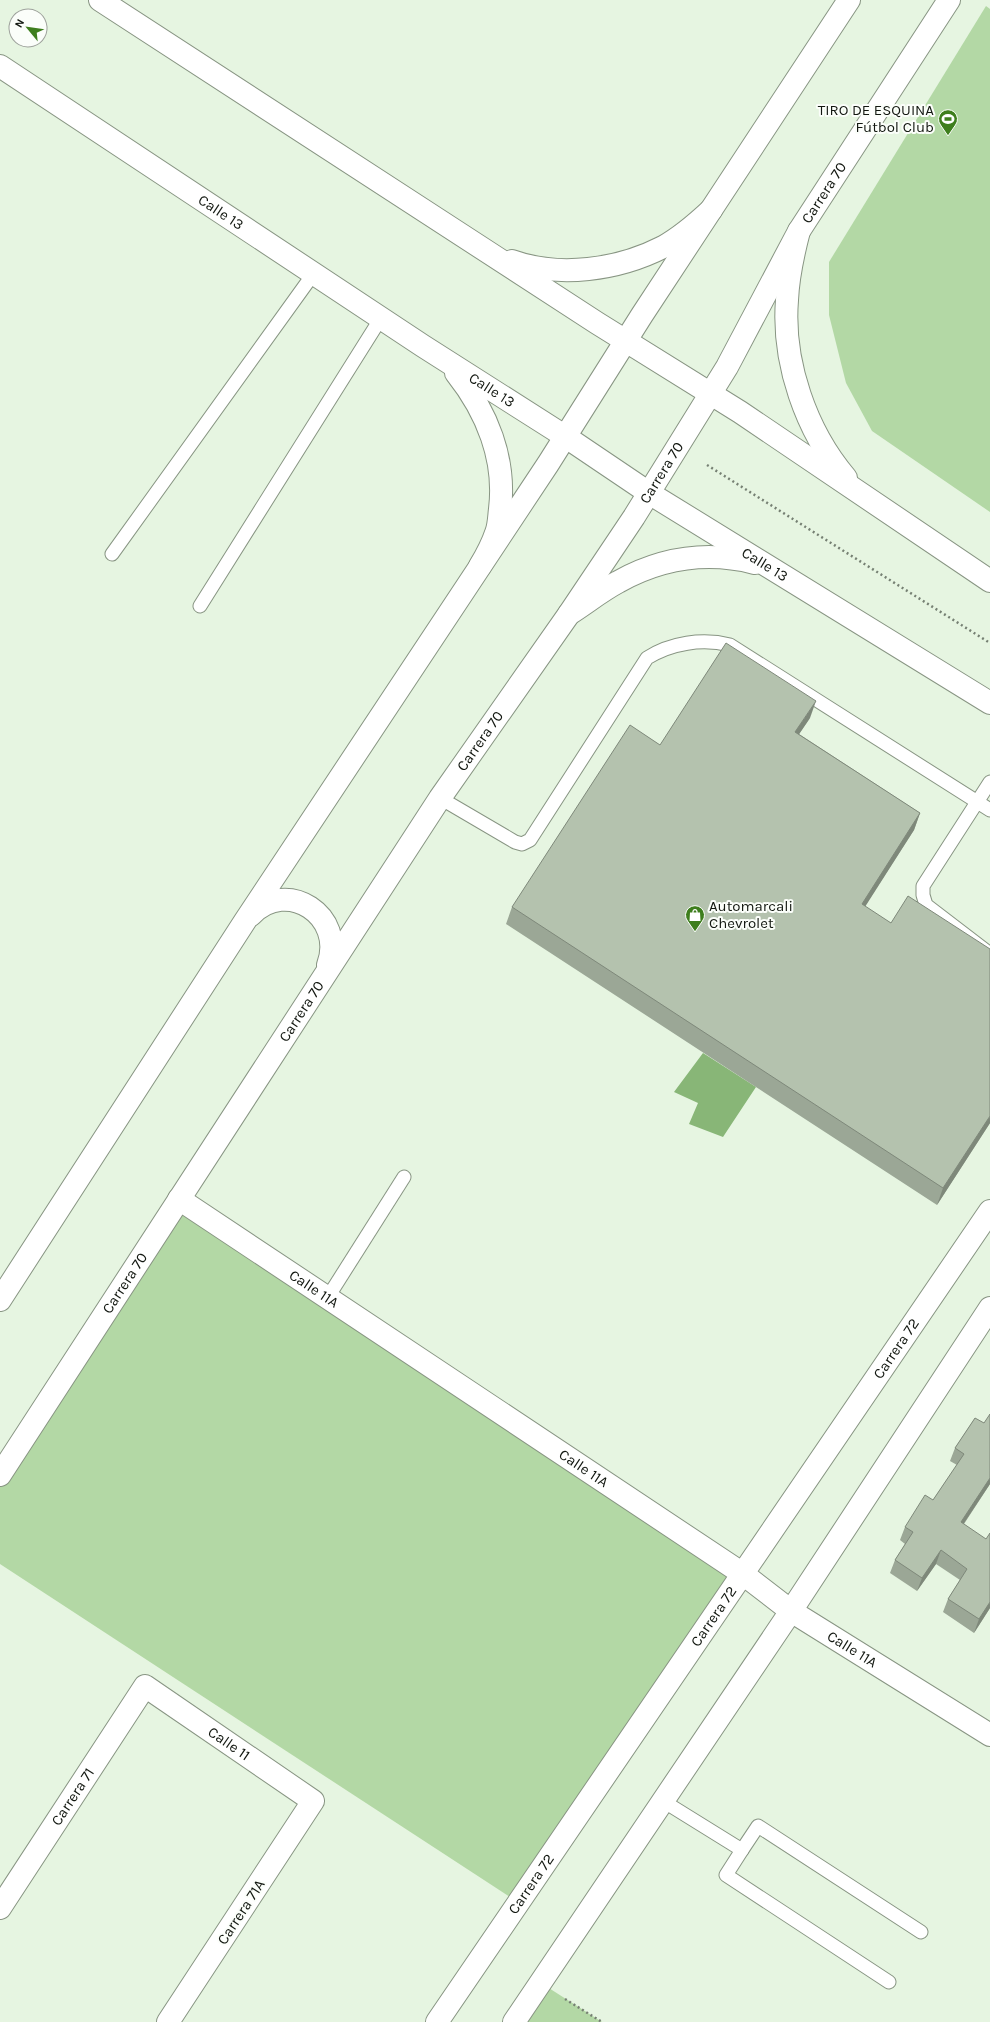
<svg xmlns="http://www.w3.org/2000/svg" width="990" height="2022" font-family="Karla,sans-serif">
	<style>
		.green { fill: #b3d8a5 }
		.water { fill: #88b677 }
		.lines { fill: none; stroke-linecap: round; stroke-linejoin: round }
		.service-casing { stroke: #889583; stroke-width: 15 }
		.minor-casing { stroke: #889583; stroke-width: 24 }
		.tertiary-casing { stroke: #889583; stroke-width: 24 }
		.secondary-casing { stroke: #889583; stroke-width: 24 }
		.path { stroke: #768073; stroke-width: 2.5; stroke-dasharray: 2 3; stroke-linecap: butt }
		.service { stroke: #fff; stroke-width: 13 }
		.minor { stroke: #fff; stroke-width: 22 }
		.tertiary { stroke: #fff; stroke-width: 22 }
		.secondary { stroke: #fff; stroke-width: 22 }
		.wall { fill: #9ba796 }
		.shaded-wall { fill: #7e887a }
		.building { fill: #b4c2ae; stroke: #7e887a }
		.labels { text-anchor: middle; stroke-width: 4; stroke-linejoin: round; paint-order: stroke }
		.poi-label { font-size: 15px; fill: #121710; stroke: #fbfefa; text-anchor: end }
		.street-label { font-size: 15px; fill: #121710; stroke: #fbfefa }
	</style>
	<rect width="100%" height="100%" fill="#e6f5e1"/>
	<g class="green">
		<path d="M986,6l4,3v503l-118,-81 -26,-48 -17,-68v-53z"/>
		<path d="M179,1199l564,375 -224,329 -519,-339v-89z"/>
		<path d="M541,1983l61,39h-88z"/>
	</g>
	<path class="water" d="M703,1053l53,34 -33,50 -34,-13 9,-21 -24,-11z"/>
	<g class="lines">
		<g class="service-casing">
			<g id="service">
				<path d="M112,554l202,-281"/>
				<path d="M200,606l181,-288"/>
				<path d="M990,782l-67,104v9l3,10 64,49"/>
				<path d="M440,798l75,44 7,2 8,-4 117,-182c24,-15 55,-20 83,-13l260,165"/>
				<path d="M328,1297l76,-120"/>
				<path d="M663,1801l79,49 -16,25 163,107"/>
				<path d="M742,1850l16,-24 163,106"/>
			</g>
		</g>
		<g class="minor-casing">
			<g id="minor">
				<path id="s1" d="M179,1199l564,375 48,37 199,124"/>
				<path id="s2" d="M0,1908l145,-222 168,115 -145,221"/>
				<path id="s3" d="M437,2022l553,-811"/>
				<path d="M514,2022l277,-411 199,-303"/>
			</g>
		</g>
		<g class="tertiary-casing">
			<g id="tertiary">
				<path d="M251,915c36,-38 95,1 77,50"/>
				<path d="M0,1300l245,-379 303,-457 94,-149 207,-315"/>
				<path id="s4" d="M0,1475l440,-677 129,-184 65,-97 93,-150 72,-136 150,-231"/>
			</g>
		</g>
		<g class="secondary-casing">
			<g id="secondary">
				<path d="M100,0l497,323 143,89 250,169"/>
				<path id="s5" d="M0,66l423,280 143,91 83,56 341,210"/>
				<path d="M799,231c-6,23 -11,45 -12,69 -5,62 19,131 59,178"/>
				<path d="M512,261c47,17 106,9 151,-14 18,-10 33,-23 48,-37"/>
				<path d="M456,373c31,39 50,86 44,136 -1,8 -1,17 -4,24 -4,12 -10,23 -16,33"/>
				<path d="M569,614c16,-10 32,-23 49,-32 43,-24 90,-31 137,-19"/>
			</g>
		</g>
		<g class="path">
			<path d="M707,465l283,178"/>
			<path d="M565,1999l37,23"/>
		</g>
		<use href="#service" class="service"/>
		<use href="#minor" class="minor"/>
		<use href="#tertiary" class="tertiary"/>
		<use href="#secondary" class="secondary"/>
	</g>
	<g class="wall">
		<path d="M810,718l-11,16 121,79 -6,17 -49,76 125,217 -53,82 -431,-281 6,-17z"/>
		<path d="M975,1418l15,66 -26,40 26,84 -16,25 -31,-21 5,-13 12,-19 -24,-16 -19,27 -27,-18 5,-13 10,-16 -5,-4 5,-13 28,-27 24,-35 -7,-4 5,-13z"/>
	</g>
	<g class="shaded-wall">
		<path d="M816,701l-6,17 -21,31 6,-17z"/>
		<path d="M920,813l-6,17 -58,91 6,-17z"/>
		<path d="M990,1116v7l-53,82 6,-17z"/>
		<path d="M990,1478v6l-34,51 5,-13z"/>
		<path d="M941,1550l-5,14 -19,27 5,-13z"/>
		<path d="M990,1602v6l-16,25 5,-14z"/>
	</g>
	<g class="building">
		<path d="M726,643l90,58 -21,31 125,81 -58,91 29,19 17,-27 82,53v167l-47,72 -431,-281 118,-182 30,20z"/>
		<path d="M990,1414v64l-29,44 25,17 4,-6v69l-11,17 -31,-20 19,-30 -26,-19 -19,28 -27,-18 18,-28 -8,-5 20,-32 8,5 31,-46 -9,-6 20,-30 9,5z"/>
	</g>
	<defs>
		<g id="stadium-pin" transform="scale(1)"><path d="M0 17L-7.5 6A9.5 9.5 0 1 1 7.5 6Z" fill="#3e7e1d" stroke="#fbfefa"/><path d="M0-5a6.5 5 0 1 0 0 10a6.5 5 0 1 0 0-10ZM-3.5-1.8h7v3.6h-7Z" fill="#fff"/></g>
		<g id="shop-pin" transform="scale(1)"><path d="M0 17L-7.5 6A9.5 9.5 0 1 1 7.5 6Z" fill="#3e7e1d" stroke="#fbfefa"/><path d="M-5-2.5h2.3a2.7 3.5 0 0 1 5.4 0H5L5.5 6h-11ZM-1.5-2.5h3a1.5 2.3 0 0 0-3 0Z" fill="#fff"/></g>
	</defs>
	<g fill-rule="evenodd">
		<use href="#stadium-pin" x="948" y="119"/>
		<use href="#shop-pin" x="695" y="915"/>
	</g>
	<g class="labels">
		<g class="poi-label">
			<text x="934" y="115">TIRO DE ESQUINA<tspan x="934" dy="17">Fútbol Club</tspan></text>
			<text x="709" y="911" text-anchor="start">Automarcali<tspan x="709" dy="17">Chevrolet</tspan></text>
		</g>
		<g class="street-label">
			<text dy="5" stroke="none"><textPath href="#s4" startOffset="1525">Carrera 70</textPath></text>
			<text dy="5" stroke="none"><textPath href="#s5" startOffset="265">Calle 13</textPath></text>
			<text dy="5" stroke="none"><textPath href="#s5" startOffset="589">Calle 13</textPath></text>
			<text dy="5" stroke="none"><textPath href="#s4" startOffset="1201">Carrera 70</textPath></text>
			<text dy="5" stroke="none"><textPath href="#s5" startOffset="913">Calle 13</textPath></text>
			<text dy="5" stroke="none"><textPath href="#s4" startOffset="877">Carrera 70</textPath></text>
			<text dy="5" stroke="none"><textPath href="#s4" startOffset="553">Carrera 70</textPath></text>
			<text dy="5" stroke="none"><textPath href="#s4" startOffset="229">Carrera 70</textPath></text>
			<text dy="5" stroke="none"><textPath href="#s1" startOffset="162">Calle 11A</textPath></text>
			<text dy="5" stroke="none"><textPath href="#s3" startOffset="815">Carrera 72</textPath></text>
			<text dy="5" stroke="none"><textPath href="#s1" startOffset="486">Calle 11A</textPath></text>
			<text dy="5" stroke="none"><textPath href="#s3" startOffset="491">Carrera 72</textPath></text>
			<text dy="5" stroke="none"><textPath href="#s1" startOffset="810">Calle 11A</textPath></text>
			<text dy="5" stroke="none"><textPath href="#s2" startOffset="367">Calle 11</textPath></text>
			<text dy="5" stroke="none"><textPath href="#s2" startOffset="133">Carrera 71</textPath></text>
			<text dy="5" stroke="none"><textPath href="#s3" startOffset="167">Carrera 72</textPath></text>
			<text transform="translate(241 1912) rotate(-57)" y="5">Carrera 71A</text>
		</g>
	</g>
	<g transform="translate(28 28) rotate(299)"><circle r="19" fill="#fbfefa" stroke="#9ea29c"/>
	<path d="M0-3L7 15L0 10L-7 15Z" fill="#3e7e1d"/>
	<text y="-6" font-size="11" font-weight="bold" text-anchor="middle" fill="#121710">N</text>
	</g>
</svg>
